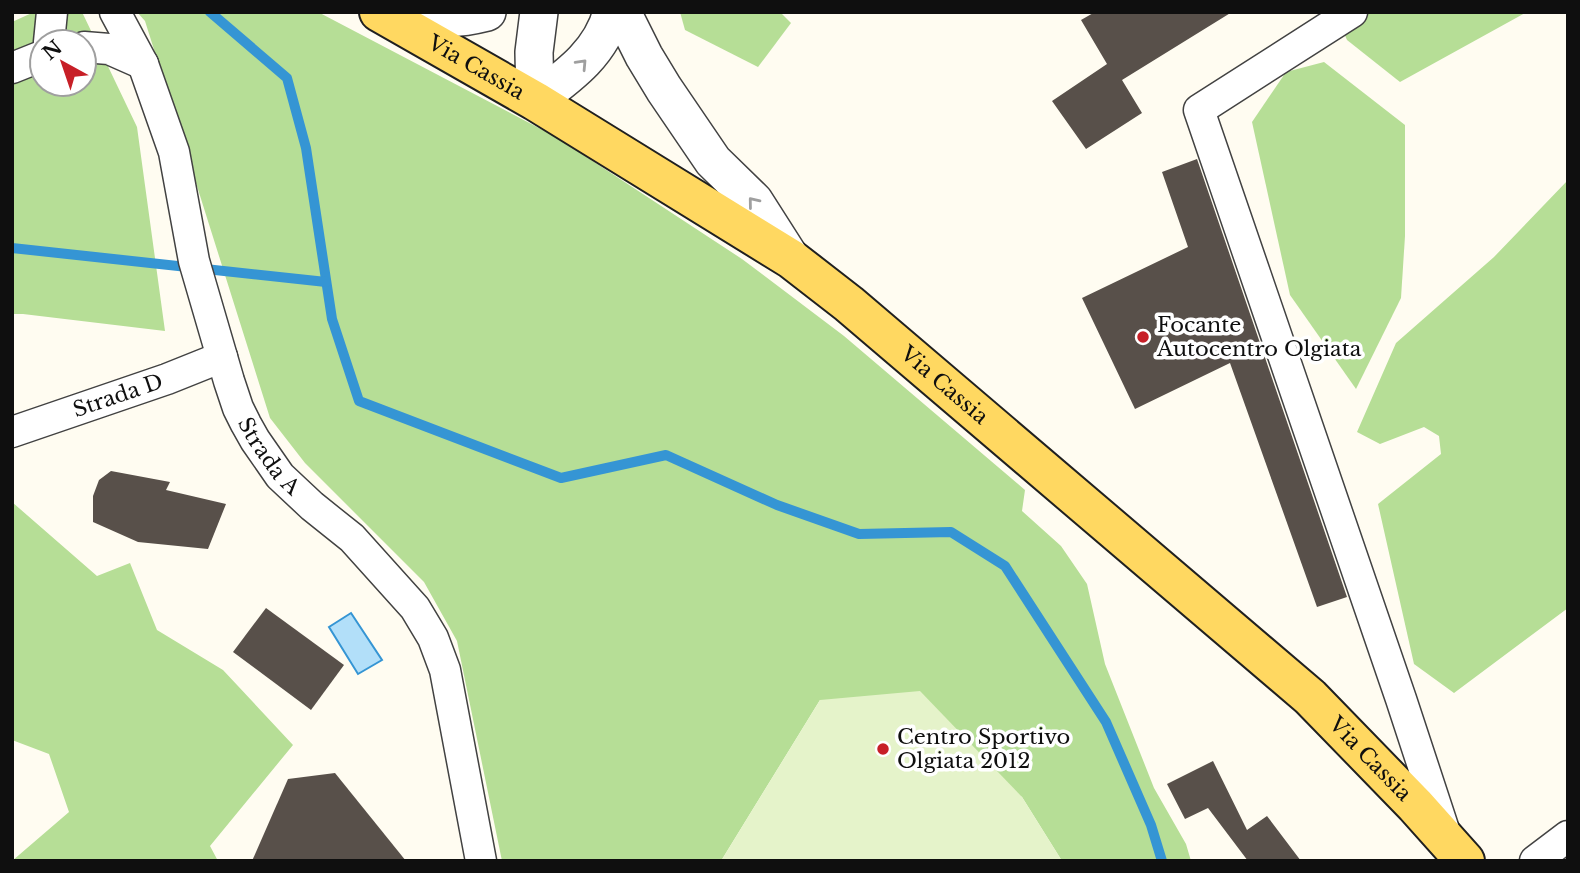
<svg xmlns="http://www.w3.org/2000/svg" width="1580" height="873" font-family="'Libre Baskerville',serif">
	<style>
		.forest { fill: #b6de96; fill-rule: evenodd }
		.pitch { fill: #e5f3ca }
		.water { fill: #b2dff9; stroke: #3595d4; stroke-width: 2 }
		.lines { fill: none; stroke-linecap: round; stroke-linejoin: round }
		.stream { stroke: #3595d4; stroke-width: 10 }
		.building { fill: #58504a }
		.minor-casing { stroke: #424242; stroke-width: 33 }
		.tertiary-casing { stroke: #424242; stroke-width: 40 }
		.primary-casing { stroke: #202020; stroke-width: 42 }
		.minor { stroke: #fff; stroke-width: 30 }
		.tertiary { stroke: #fff; stroke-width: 37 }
		.primary { stroke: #ffd861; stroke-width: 38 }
		.oneway { stroke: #9f9f9f }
		.poi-dot { fill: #c71f27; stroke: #fff; stroke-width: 2.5 }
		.labels { text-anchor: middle; stroke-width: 7; stroke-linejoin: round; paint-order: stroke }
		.street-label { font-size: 21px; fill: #0f0f0f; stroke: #fff }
		.poi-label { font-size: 21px; fill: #0f0f0f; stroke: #fff; text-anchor: start }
	</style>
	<rect width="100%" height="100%" fill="#fffcf1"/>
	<g class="forest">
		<path d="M34,12h48l55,115 28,204 -142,-17h-11v-292zM42,42h42v42h-42z"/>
		<path d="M137,12h181l238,125 186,122 102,77 181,154 -3,21 39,35 26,38 18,80 49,124 32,56 5,17h-129l-40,-64 -202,-97 -99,161h-219l-45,-220 -33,-59 -119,-119 -35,-45 -125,-397z"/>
		<path d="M680,12h100l11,11 -33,44 -73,-37z"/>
		<path d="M1338,12h189l-127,70 -53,-42 -9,-21z"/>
		<path d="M1324,62l81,63v111l-4,62 -45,91 -66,-94 -38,-173 34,-50z"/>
		<path d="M1568,180v428l-114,85 -40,-29 -36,-160 63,-50 -2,-18 -15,-9 -44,17 -23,-12 39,-89 98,-86z"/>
		<path d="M12,502l85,74 33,-13 27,67 66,40 70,75 -83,101 8,15h-206l57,-49 -20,-58 -37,-14z"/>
	</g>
	<path class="pitch" d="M920,691l102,106 40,64h-341l99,-161z"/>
	<path class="water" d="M351,613l31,47 -24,14 -29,-47z"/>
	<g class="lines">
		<g class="stream">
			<path d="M210,12l77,66 19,70 26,171 27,82 202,77 105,-23 111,50 82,29 92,-2 54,34 101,156 45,103 11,36"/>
			<path d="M12,248l314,34"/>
		</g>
	</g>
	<g class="building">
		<path d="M1095,12h137l-110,68 20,33 -56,36 -34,-48 55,-37 -26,-44z"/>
		<path d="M1197,159l150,438 -30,10 -87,-244 -95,46 -53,-111 106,-51 -26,-75z"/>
		<path d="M111,471l59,11 -4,8 60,14 -18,45 -70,-7 -45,-20v-26l6,-16z"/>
		<path d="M266,608l78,57 -33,45 -78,-58z"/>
		<path d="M1213,761l34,69 20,-14 34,45h-53l-40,-53 -23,11 -18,-35z"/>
		<path d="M335,773l71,88h-154l36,-82z"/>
	</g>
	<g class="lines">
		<g class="minor-casing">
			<g id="minor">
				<path id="s1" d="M115,12l28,52 31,88 20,109 35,120 9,27 8,16 9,16 25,36 32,30 40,32 63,70 18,30 12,32 36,191"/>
				<path d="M1352,12l-153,98 202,589 45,137"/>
				<path d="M49,42l3,-30"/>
				<path d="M84,47l25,2 34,15"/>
				<path d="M12,68l30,-12"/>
				<path id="s2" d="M12,432l155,-53 55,-22"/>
				<path d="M1535,861l33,-25"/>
			</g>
		</g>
		<g class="tertiary-casing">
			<g id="tertiary">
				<path d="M409,12c33,7 46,8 78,0"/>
				<path d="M622,12l22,44 20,33 49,72 41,40 37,58"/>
				<path d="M535,101c32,-24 66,-47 77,-89"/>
				<path d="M535,101l-1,-49 5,-40"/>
			</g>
		</g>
		<g class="primary-casing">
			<g id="primary">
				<path id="s3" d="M379,12l156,89 256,158 58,45 461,393 105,108 50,56"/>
			</g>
		</g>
		<use href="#minor" class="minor"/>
		<use href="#tertiary" class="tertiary"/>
		<use href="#primary" class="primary"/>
	</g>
	<defs><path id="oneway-chevron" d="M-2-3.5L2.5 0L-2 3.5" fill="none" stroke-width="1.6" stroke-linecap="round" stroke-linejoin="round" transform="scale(1.75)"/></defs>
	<g class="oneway">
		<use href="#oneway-chevron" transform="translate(582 64) rotate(-47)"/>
		<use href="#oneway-chevron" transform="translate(753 202) rotate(-129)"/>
	</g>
	<g class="poi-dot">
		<circle cx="1143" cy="337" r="7"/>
		<circle cx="883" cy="749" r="7"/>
	</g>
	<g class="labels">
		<g class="street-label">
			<text dy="7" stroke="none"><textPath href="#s3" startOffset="112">Via Cassia</textPath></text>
			<text dy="7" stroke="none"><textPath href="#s3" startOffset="679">Via Cassia</textPath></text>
			<text dy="7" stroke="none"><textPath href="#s2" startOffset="112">Strada D</textPath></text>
			<text dy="7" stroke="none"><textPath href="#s1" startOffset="474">Strada A</textPath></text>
			<text dy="7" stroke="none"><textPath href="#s3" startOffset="1246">Via Cassia</textPath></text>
		</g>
		<g class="poi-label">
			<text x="1157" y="332">Focante<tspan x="1157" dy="24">Autocentro Olgiata</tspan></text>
			<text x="897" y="744">Centro Sportivo<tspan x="897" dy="24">Olgiata 2012</tspan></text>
		</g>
	</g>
	<rect width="1580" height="873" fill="none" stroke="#0f0f0f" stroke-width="28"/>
	<g transform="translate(63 63) rotate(320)"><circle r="33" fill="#ffffff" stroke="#9f9f9f" stroke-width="2"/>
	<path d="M0-5L12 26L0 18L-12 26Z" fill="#c71f27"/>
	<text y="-10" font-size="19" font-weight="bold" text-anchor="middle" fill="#0f0f0f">N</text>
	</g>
</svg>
